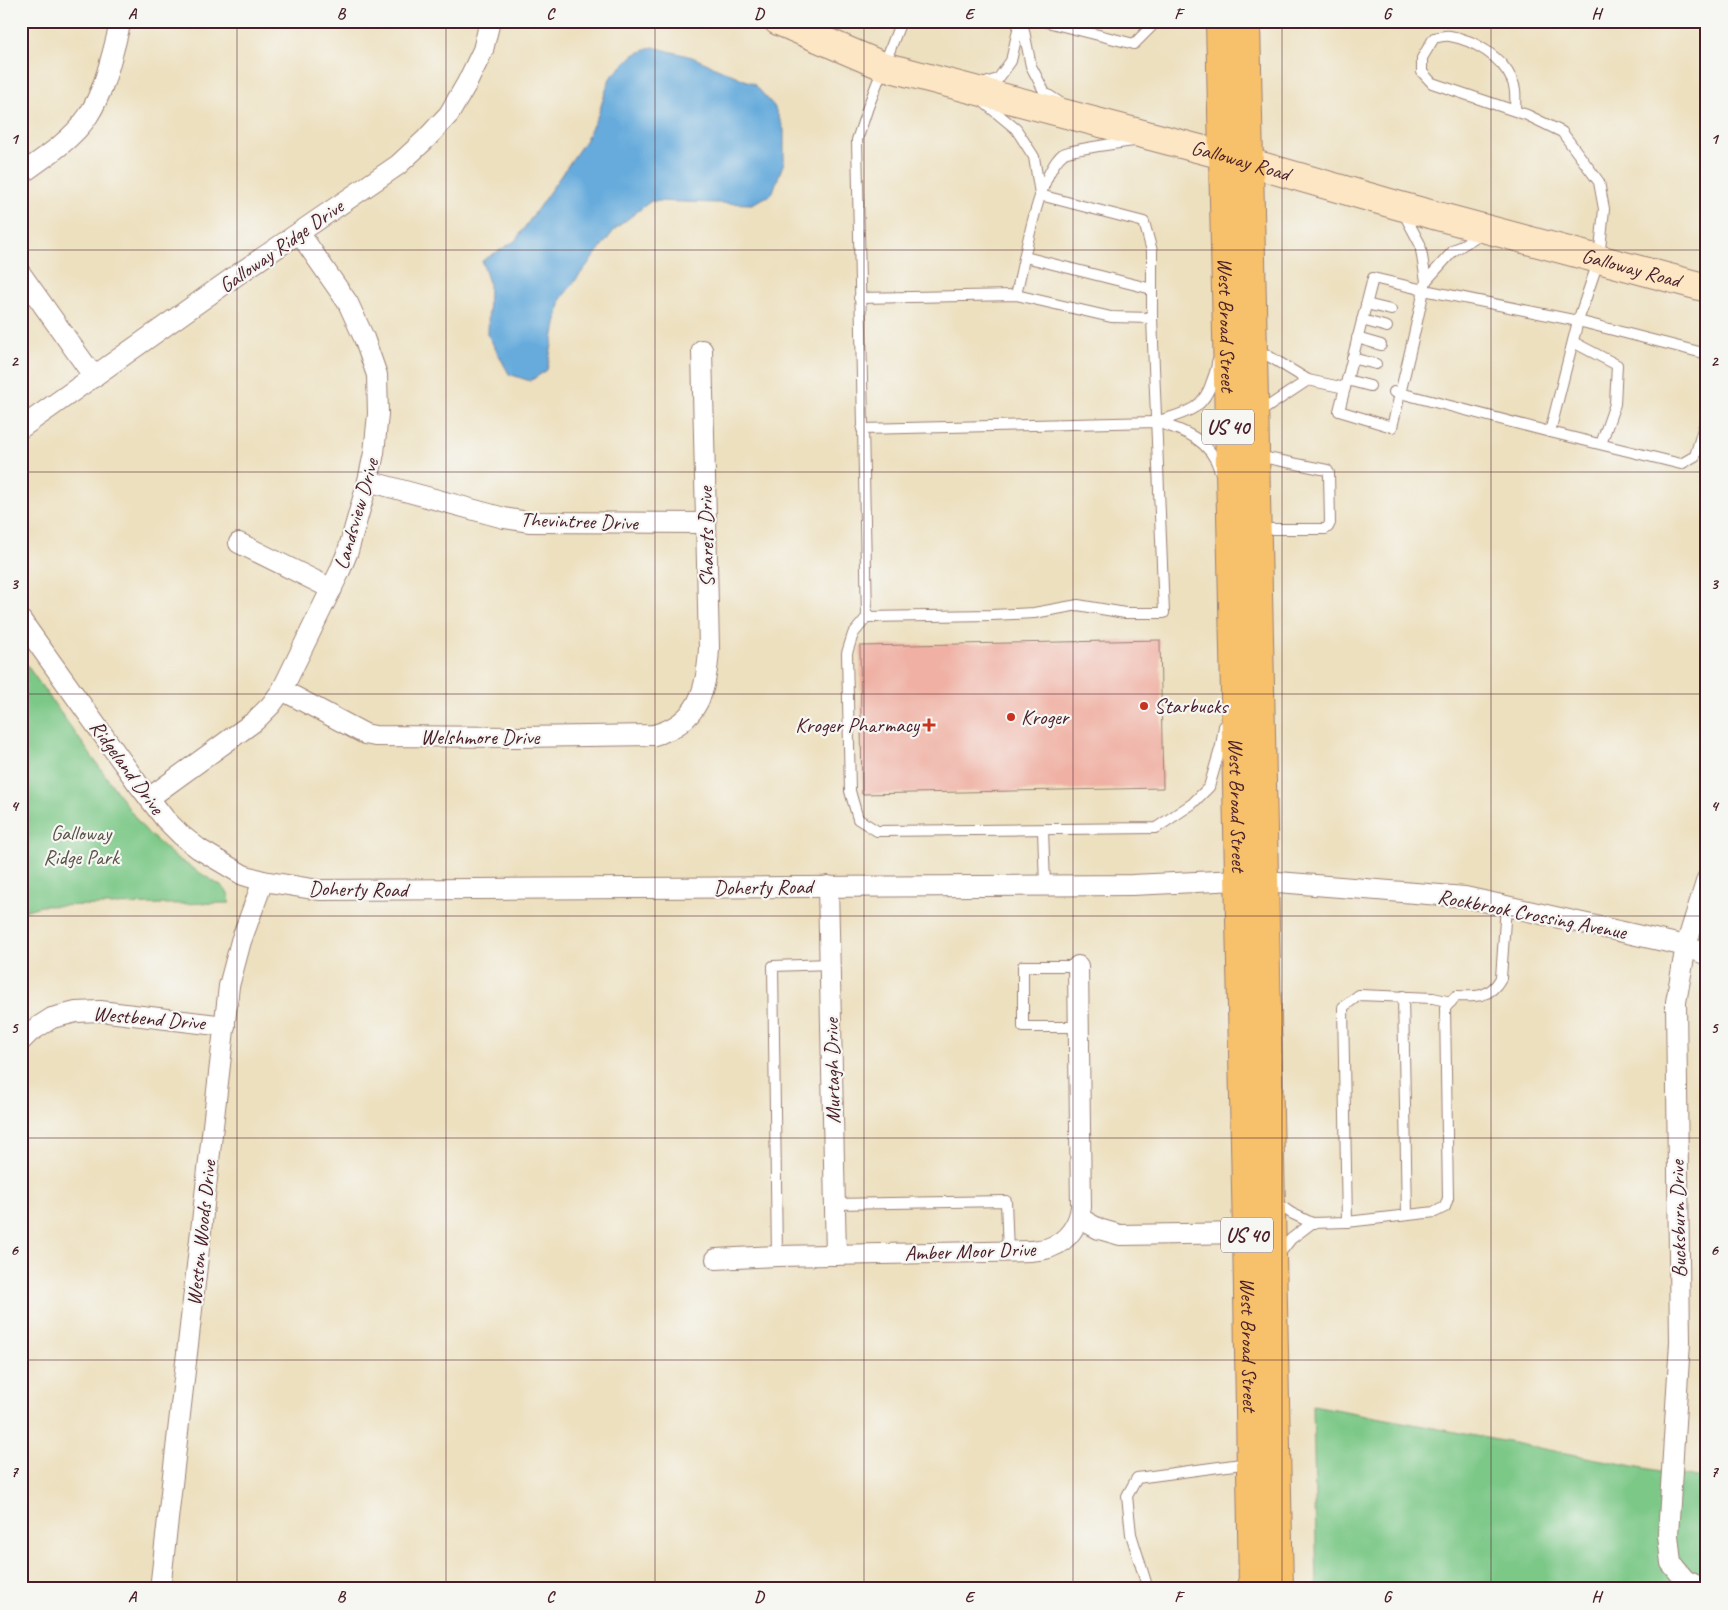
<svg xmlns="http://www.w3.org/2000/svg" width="1728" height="1610" font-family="Caveat,sans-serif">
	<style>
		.green { fill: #7cc887; stroke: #637459 }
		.water { fill: #66abdc; stroke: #586584 }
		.building { fill: #f0b1a4 }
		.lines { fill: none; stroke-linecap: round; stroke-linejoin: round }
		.lane-casing { stroke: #9c8075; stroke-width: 12 }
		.street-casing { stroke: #9c8075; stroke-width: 22 }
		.secondary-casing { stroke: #9c8075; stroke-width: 30 }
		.primary-casing { stroke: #9c8075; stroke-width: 30 }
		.lane { stroke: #fff; stroke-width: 10 }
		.street { stroke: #fff; stroke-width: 20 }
		.secondary { stroke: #fce6c4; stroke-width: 28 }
		.primary { stroke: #f7c06b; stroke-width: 28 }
		.grid { fill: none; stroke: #4a1f2b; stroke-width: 1; stroke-opacity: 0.55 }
		.poi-dot { fill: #c8321e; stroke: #f6f6f2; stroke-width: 2 }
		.labels { text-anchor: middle; stroke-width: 4.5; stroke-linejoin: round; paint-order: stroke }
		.shield { fill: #f6f6f2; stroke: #7e6067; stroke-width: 1 }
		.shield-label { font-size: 20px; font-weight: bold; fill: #4a1f2b }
		.street-label { font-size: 21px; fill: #4a1f2b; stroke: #f6f6f2 }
		.poi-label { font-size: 21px; fill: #4a1f2b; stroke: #f6f6f2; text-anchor: start }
		.park-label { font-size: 21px; fill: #595247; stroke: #f6f6f2 }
		.neatline { fill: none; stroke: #4a1f2b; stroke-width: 2 }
		.grid-label { font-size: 16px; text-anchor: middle; font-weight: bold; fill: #4a1f2b }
	</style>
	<rect width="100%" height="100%" fill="#f6f6f2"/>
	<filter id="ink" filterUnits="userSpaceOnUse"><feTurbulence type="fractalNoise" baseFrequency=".02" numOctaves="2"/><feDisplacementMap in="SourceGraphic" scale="10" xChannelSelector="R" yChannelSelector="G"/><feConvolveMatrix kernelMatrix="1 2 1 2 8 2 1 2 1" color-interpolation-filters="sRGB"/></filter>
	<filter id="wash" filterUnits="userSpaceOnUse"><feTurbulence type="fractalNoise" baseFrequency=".0096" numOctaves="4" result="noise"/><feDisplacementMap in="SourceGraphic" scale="20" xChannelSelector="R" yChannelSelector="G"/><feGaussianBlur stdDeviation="1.12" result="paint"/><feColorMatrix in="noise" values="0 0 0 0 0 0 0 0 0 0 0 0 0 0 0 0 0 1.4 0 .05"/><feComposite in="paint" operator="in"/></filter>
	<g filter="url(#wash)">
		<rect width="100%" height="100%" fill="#ede0bf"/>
		<g class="green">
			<path d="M21,657l116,163 11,13 27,24 49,31 5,7 1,8 -190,3 -19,6z"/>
			<path d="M1313,1405l394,75v109h-390z"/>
		</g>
		<path class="water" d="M653,47l39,10 62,27 20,22 10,24v32l-12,32 -20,10 -101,-3 -35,27 -55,71 -14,71 -17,11 -21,-7 -21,-39 1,-52 -7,-22 33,-20 70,-100 13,-26 12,-37 23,-23z"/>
		<g id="blocks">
			<path class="building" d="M1160,640l3,148 -301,6 -2,-148z"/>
		</g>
	</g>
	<g filter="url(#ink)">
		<use href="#blocks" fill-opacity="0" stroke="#9c8075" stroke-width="1"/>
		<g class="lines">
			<g class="lane-casing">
				<g id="lane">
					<path d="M901,21l-33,86 -11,33 10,477 125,-2 42,-2 44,-8 47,8h39l-12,-295v-67l-8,-29 -104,-27"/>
					<path d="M1022,21l9,45 14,27 14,9"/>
					<path d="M1043,21l91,23 23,-23"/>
					<path d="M979,85l19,-6 13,-18 9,-40"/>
					<path d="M981,100l35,29 18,28 6,37"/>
					<path d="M1515,111c0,-11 2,-21 -3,-31 -10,-23 -38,-40 -62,-44 -5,-1 -11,1 -16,2l-12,20v14l10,11 83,28 12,4 35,17 37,50 5,27 -5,50 -21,62 129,33"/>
					<path d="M1025,257l127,32"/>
					<path d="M1426,281l27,-30 29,-18"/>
					<path d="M1016,295c8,-33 22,-121 47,-141 5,-4 61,-12 72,-13"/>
					<path d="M859,298l157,-3 95,22 41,1"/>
					<path d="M1366,304l25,6"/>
					<path d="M1362,320l25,7"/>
					<path d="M1357,338l24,7"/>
					<path d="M1573,342l44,23 -2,39 -14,40"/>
					<path d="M1257,349l51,31 -51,34"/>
					<path d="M1352,358l24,6"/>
					<path d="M1308,380l37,8"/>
					<path d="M1347,380l23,6"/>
					<path d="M1394,392l6,1 150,39 28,-111 -154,-31 -51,-12 -34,133 53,16c11,-45 22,-91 32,-137l2,-9 -6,-37 -17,-32"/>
					<path d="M1156,422c27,-9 47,-10 56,-41 2,-6 5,-12 5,-19"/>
					<path d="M862,429l294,-7c28,8 55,18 64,49"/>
					<path d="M1550,432l131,32 14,-8 12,-40"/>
					<path d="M1257,456l70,14 2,3 1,50 -2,4 -3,2h-67"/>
					<path d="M867,617l-14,17 -6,19 3,138 8,28 19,12 279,-3 36,-24 17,-17 12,-41 3,-20"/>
					<path d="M1043,830l2,55"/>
					<path d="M1078,966h-55v61h55"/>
					<path d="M1403,996l4,219"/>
					<path d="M1274,1201l17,12 21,10 35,-1 88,-10 10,-5 3,-9 -3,-190 11,-12c20,1 34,2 45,-18l5,-72"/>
					<path d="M835,1204l171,-3 2,51"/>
					<path d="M1347,1222l-4,-215 16,-12 74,3 18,4"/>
					<path d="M777,1256l-4,-290 57,-2"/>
					<path d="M1277,1257l14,-18 21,-16"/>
					<path d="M1148,1589l-17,-55 -4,-38 10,-18 112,-15"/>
				</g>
			</g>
			<g class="street-casing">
				<g id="street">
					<path d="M21,174c23,-16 52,-35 67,-58 18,-28 24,-63 33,-95"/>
					<path d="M21,274l73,103"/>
					<path d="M21,428l216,-153 161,-110 28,-26 23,-25 18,-31 16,-33 7,-29"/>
					<path d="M368,481l136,37 25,4 176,1"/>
					<path d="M239,543l93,46"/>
					<path d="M21,620l117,164 27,35 16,16 18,14 44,26 20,6 56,9 813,-5 106,-5 27,1 200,16 221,49 21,9"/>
					<path d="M282,690l83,44 10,2 144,1 135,-2c45,-12 53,-46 55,-87l-7,-298"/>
					<path d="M149,798l106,-77 16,-16 11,-15 57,-117 9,-22 20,-70 6,-28 4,-39 -1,-39 -13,-37 -16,-35 -48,-69"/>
					<path d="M828,886l8,369"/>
					<path d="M21,1041l9,-9 22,-14 24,-6 24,-1 125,15"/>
					<path d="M1079,1218l20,11 21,6 127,-2"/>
					<path d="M716,1259l61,-3 254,-5c6,-1 14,-1 20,-4 17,-6 28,-23 30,-40l-3,-241"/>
					<path d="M160,1589l69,-603 12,-45 22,-60"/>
					<path d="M1704,1589l-19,-9 -14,-17 -3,-28 12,-193 -4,-340 10,-56 21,-67"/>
				</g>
			</g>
			<g class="secondary-casing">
				<g id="secondary">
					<path id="s1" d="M778,21l105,45 340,89 177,51 307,82"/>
				</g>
			</g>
			<g class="primary-casing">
				<g id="primary">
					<path id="s2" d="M1220,21l27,1212 6,356"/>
					<path d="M1246,21l33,1568"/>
				</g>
			</g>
			<use href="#lane" class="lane"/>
			<use href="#street" class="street"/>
			<use href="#secondary" class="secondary"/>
			<use href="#primary" class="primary"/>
		</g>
	</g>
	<path class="grid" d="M237,21v1568M446,21v1568M655,21v1568M864,21v1568M1073,21v1568M1282,21v1568M1491,21v1568M21,250h1686M21,472h1686M21,694h1686M21,916h1686M21,1138h1686M21,1360h1686"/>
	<g class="poi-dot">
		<circle cx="1144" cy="706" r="5"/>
		<circle cx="1011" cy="717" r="5"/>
		<path d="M926.5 717.5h5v5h5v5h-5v5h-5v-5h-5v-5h5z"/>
	</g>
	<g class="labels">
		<g class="shield">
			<rect x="1202" y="409.5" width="52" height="35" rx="4"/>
			<rect x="1221" y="1217.5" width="52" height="35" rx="4"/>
		</g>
		<g class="shield-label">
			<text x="1228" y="434">US 40</text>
			<text x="1247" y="1242">US 40</text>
		</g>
		<g class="street-label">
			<text dy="7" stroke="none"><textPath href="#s1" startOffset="484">Galloway Road</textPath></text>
			<text transform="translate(281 246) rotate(-35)" y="7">Galloway Ridge Drive</text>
			<text dy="7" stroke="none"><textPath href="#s1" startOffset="889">Galloway Road</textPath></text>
			<text dy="7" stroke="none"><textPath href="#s2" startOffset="304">West Broad Street</textPath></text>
			<text transform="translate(356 514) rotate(-74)" y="7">Landsview Drive</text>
			<text transform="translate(579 521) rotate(2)" y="7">Thevintree Drive</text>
			<text transform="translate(706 537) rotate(-91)" y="7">Sharets Drive</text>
			<text x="480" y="744">Welshmore Drive</text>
			<text transform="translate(127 767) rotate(54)" y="7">Ridgeland Drive</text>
			<text dy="7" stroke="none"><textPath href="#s2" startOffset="784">West Broad Street</textPath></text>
			<text transform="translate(763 887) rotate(-1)" y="7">Doherty Road</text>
			<text transform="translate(358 889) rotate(1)" y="7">Doherty Road</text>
			<text transform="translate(1532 914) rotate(11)" y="7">Rockbrook Crossing Avenue</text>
			<text transform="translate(149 1018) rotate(5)" y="7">Westbend Drive</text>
			<text transform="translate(832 1071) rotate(-91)" y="7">Murtagh Drive</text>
			<text transform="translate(1678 1219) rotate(-91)" y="7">Bucksburn Drive</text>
			<text transform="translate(201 1233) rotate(-84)" y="7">Weston Woods Drive</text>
			<text transform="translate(970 1251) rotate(-2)" y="7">Amber Moor Drive</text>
			<text dy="7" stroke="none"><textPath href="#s2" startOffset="1324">West Broad Street</textPath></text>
		</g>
		<g class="poi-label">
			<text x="1154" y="713">Starbucks</text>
			<text x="1021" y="724">Kroger</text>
			<text x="919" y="732" text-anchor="end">Kroger Pharmacy</text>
		</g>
		<g class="park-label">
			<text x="81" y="840">Galloway<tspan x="81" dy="24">Ridge Park</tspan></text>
		</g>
	</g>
	<rect width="1728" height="1610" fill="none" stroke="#f6f6f2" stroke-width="55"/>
	<rect x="28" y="28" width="1672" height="1554" class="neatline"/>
	<g class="grid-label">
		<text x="132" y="19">A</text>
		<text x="341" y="19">B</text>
		<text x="550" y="19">C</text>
		<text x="759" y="19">D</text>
		<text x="969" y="19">E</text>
		<text x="1178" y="19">F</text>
		<text x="1387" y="19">G</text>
		<text x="1596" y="19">H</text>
		<text x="14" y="144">1</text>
		<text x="1714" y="144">1</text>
		<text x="14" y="366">2</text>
		<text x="1714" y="366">2</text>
		<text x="14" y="589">3</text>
		<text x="1714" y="589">3</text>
		<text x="14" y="811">4</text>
		<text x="1714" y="811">4</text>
		<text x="14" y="1033">5</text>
		<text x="1714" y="1033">5</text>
		<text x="14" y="1255">6</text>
		<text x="1714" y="1255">6</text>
		<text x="14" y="1477">7</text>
		<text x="1714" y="1477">7</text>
		<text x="132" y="1602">A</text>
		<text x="341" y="1602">B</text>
		<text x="550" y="1602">C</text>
		<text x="759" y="1602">D</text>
		<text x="969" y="1602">E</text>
		<text x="1178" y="1602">F</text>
		<text x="1387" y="1602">G</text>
		<text x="1596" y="1602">H</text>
	</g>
</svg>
